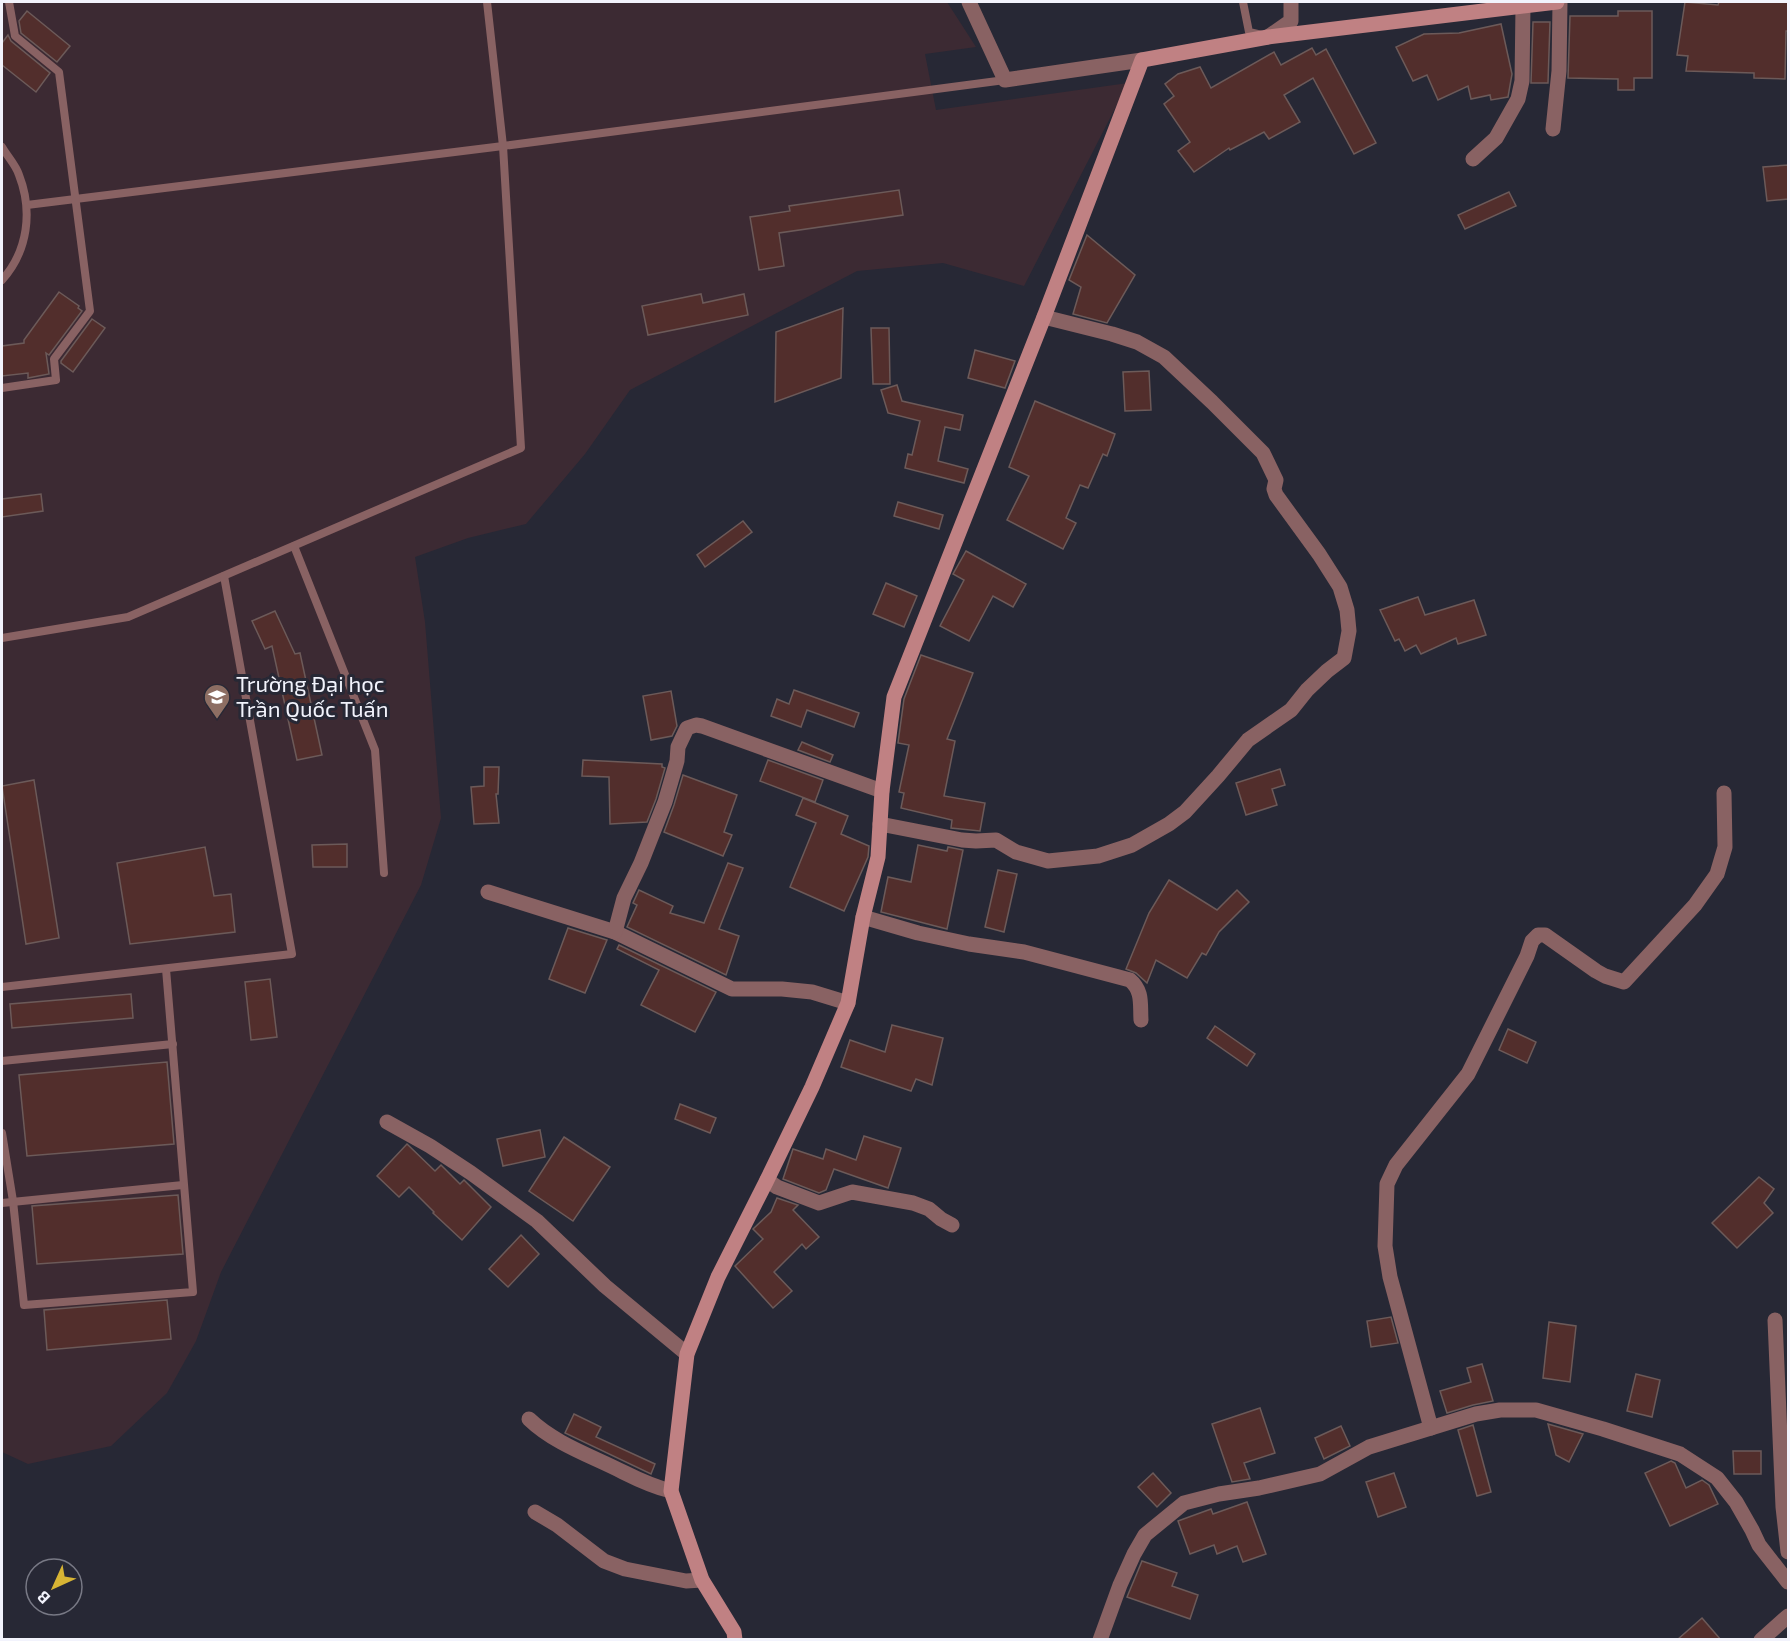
<svg xmlns="http://www.w3.org/2000/svg" width="1790" height="1641" font-family="'Exo 2',sans-serif">
	<style>
		.education { fill: #3c2a33 }
		.building { fill: #522e2c; stroke: #6c5a59; stroke-width: 1.5 }
		.lines { fill: none; stroke-linecap: round; stroke-linejoin: round }
		.lane { stroke: #896263; stroke-width: 8 }
		.street { stroke: #896263; stroke-width: 15 }
		.secondary { stroke: #c08183; stroke-width: 15 }
		.labels { text-anchor: middle; stroke-width: 6; stroke-linejoin: round; paint-order: stroke }
		.poi-label { font-size: 22px; fill: #f2f3fc; stroke: #272835; text-anchor: start }
	</style>
	<rect width="100%" height="100%" fill="#272835"/>
	<path class="education" d="M2,2h945l29,45 -51,7 11,56 192,-27 -104,203 -81,-23 -86,8 -227,119 -45,64 -59,70 -58,14 -53,19 10,65 16,196 -20,67 -200,387 -25,69 -29,52 -56,53 -83,18 -26,-12z"/>
	<g class="building">
		<path d="M1685,2l33,3 1,-3h69v29h-2l-1,48 -31,-1v-5l-68,-2 2,-15 -11,-1z"/>
		<path d="M27,11l43,35 -13,16 -36,-29 -2,-12z"/>
		<path d="M1618,11h34v67h-18v12h-16v-11l-50,-1 2,-62h48z"/>
		<path d="M1533,22h17l-2,61h-17z"/>
		<path d="M1501,24l11,50 -4,23 -17,3 -1,-5 -19,4 -3,-13 -30,14 -11,-25 -14,6 -17,-34 28,-13 35,-1z"/>
		<path d="M8,35l3,6 39,32 -14,19 -34,-27v-22z"/>
		<path d="M1312,48l4,7 10,-6 50,94 -22,11 -41,-76 -29,17 16,27 -31,17 -5,-7 -34,18 -1,-2 -35,24 -16,-21 12,-9 -26,-38 10,-8 -9,-12 13,-10 22,-7 11,21 63,-36 7,13z"/>
		<path d="M1788,165v34l-21,2 -4,-34z"/>
		<path d="M899,190l4,25 -124,18 5,33 -25,4 -9,-53 40,-6 -1,-5z"/>
		<path d="M1509,192l7,14 -51,23 -7,-14z"/>
		<path d="M1087,235l48,40 -28,48 -34,-9 8,-27 -12,-7z"/>
		<path d="M59,292l20,14 -1,2 4,3 -33,44 -3,-2 3,21 -21,4v-5l-26,3v-30l22,-3v-3z"/>
		<path d="M701,294l2,9 41,-9 4,21 -100,20 -6,-29z"/>
		<path d="M843,308l-2,70 -66,24 1,-70z"/>
		<path d="M92,319l13,9 -32,44 -12,-9v-2z"/>
		<path d="M871,328h18l1,56h-17z"/>
		<path d="M975,350l40,11 -10,27 -37,-10z"/>
		<path d="M1149,371l2,39 -26,1 -2,-39z"/>
		<path d="M897,385l5,16 61,14 -3,15 -15,-3 -7,34 30,8 -4,14 -59,-15 3,-14 4,1 8,-34 -32,-8 -7,-23z"/>
		<path d="M1035,401l80,33 -8,22 -4,-2 -15,34 -8,-3 -14,33 10,5 -13,26 -56,-29 22,-44 -20,-9z"/>
		<path d="M41,494l2,17 -41,6v-18z"/>
		<path d="M898,502l45,13 -4,14 -45,-13z"/>
		<path d="M743,521l9,11 -47,35 -8,-12z"/>
		<path d="M966,551l60,33 -13,23 -20,-11 -24,45 -29,-15 24,-46 -11,-6z"/>
		<path d="M886,583l31,13 -13,31 -31,-13z"/>
		<path d="M1418,597l7,18 49,-15 12,35 -28,9 -2,-6 -35,16 -5,-9 -11,6 -6,-12 -4,2 -15,-31z"/>
		<path d="M275,611l20,43 5,-1 22,102 -25,5 -25,-114 -7,3 -13,-28z"/>
		<path d="M921,655l52,18 -26,66 8,2 -11,55 41,7 -5,28 -29,-3 1,-8 -51,-12 3,-15 -5,-1 10,-47 -11,-2 6,-44z"/>
		<path d="M794,690l65,23 -5,14 -47,-17 -6,17 -30,-11 6,-17 12,5z"/>
		<path d="M671,691l6,35 -5,10 -21,4 -8,-44z"/>
		<path d="M802,742l31,13 -3,7 -32,-12z"/>
		<path d="M583,760l79,4v3l3,1 -9,31 -9,23 -37,2 -1,-47 -27,-1z"/>
		<path d="M768,760l55,20 -8,22 -55,-21z"/>
		<path d="M484,767h15l-1,27h-2l3,29 -25,1 -3,-37 13,-1z"/>
		<path d="M1280,769l5,16 -13,4 5,16 -31,10 -10,-32z"/>
		<path d="M683,775l54,20 -13,37 8,3 -9,21 -59,-24 10,-27z"/>
		<path d="M34,780l25,158 -33,6 -24,-158z"/>
		<path d="M803,798l45,18 -7,18 28,12 -1,11 -24,54 -54,-24 26,-64 -20,-8z"/>
		<path d="M347,844v23h-34l-1,-22z"/>
		<path d="M918,845l29,6 1,-4 15,3 -16,79 -66,-17 7,-35 23,5z"/>
		<path d="M205,847l9,49 17,-2 4,38 -105,12 -13,-81z"/>
		<path d="M728,863l15,5 -24,61 20,7 -13,39 -99,-48 10,-22 -4,-2 6,-13 34,16 -3,7 34,10z"/>
		<path d="M998,870l19,4 -13,58 -19,-5z"/>
		<path d="M1169,880l48,30 20,-20 12,12 -30,30 -13,23 -4,-2 -15,25 -31,-18 -9,23 -11,-10 -10,-4 23,-56z"/>
		<path d="M568,928l39,12 -22,53 -36,-14z"/>
		<path d="M619,945l97,47 -21,40 -54,-27 18,-35 -42,-21z"/>
		<path d="M270,979l7,58 -26,3 -6,-58z"/>
		<path d="M131,994l2,24 -121,10 -2,-24z"/>
		<path d="M892,1025l51,13 -11,47 -16,-6 -5,12 -70,-24 9,-27 35,12z"/>
		<path d="M1215,1026l40,28 -8,12 -40,-28z"/>
		<path d="M1508,1029l28,13 -9,21 -28,-13z"/>
		<path d="M167,1062l7,82 -147,12 -8,-81z"/>
		<path d="M680,1104l36,14 -6,15 -35,-14z"/>
		<path d="M540,1130l5,27 -42,9 -6,-27z"/>
		<path d="M864,1136l37,12 -13,40 -54,-19 -8,21 -7,3 -36,-14 10,-30 30,10 3,-10 30,11z"/>
		<path d="M564,1137l46,30 -37,54 -44,-30z"/>
		<path d="M407,1144l28,27 6,-6 19,19 4,-4 27,27 -29,33 -29,-27 1,-1 -25,-25 -10,10 -22,-21z"/>
		<path d="M1759,1177l15,12 -10,14 9,10 -36,35 -25,-25z"/>
		<path d="M178,1195l5,59 -146,10 -5,-58z"/>
		<path d="M777,1198l21,7 -5,5 26,27 -13,12 -4,-5 -28,28 18,19 -19,17 -38,-42 28,-27 -10,-10 18,-17z"/>
		<path d="M521,1235l18,19 -31,33 -19,-18z"/>
		<path d="M167,1300l4,39 -124,11 -3,-40z"/>
		<path d="M1391,1317l7,26 -27,4 -4,-26z"/>
		<path d="M1549,1322l27,4 -6,56 -27,-4z"/>
		<path d="M1482,1364l11,37 -20,4 -26,8 -7,-22 31,-9 -4,-14z"/>
		<path d="M1636,1374l24,6 -8,37 -25,-6z"/>
		<path d="M1260,1408l15,45 -31,10 6,16 -18,3 -20,-58z"/>
		<path d="M574,1414l27,13 -5,10 59,27 -4,10 -86,-41z"/>
		<path d="M1548,1424l35,10 -14,28 -13,-7z"/>
		<path d="M1473,1425l18,67 -14,4 -19,-66z"/>
		<path d="M1341,1426l9,20 -26,13 -9,-21z"/>
		<path d="M1733,1451h28v23h-27z"/>
		<path d="M1671,1461l4,2 11,25 16,-8 7,5 9,19 -48,22 -25,-53z"/>
		<path d="M1153,1473l18,20 -14,14 -19,-20z"/>
		<path d="M1394,1473l12,34 -28,10 -12,-35z"/>
		<path d="M1247,1502l19,52 -23,8 -6,-16 -20,8 -3,-9 -24,9 -12,-33 33,-12 2,5z"/>
		<path d="M1142,1561l35,12 -5,13 26,9 -8,24 -63,-22z"/>
		<path d="M1702,1618l19,22h-44z"/>
	</g>
	<g class="lines">
		<g class="lane">
			<path d="M1243,2l6,30 13,3"/>
			<path d="M2,147c5,9 14,18 17,28 14,36 9,76 -17,105"/>
			<path d="M27,205l476,-59 502,-66"/>
			<path d="M2,388l54,-8 -2,-21 36,-48 -31,-239 -44,-36 -6,-34"/>
			<path d="M294,546l81,204 9,123"/>
			<path d="M2,638l126,-21 393,-169 -18,-302 -16,-144"/>
			<path d="M2,987l290,-33 -68,-378"/>
			<path d="M2,1061l171,-17"/>
			<path d="M2,1133l11,68 11,104 169,-13 -27,-323"/>
			<path d="M2,1203l181,-18"/>
		</g>
		<g class="street">
			<path d="M969,2l36,78 137,-20"/>
			<path d="M1268,37l23,-16v-19"/>
			<path d="M1553,129l6,-58 1,-69"/>
			<path d="M1473,159l23,-21 22,-39 4,-18 1,-75"/>
			<path d="M880,824l82,16 14,1 20,-1 20,12 32,9 50,-5 34,-11 37,-21 16,-12 33,-36 30,-36 43,-30 16,-20 20,-19 17,-13 5,-27 -2,-21 -7,-23 -21,-33 -43,-59 -2,-6 2,-9 -13,-27 -51,-51 -48,-45 -27,-15 -25,-8 -68,-17"/>
			<path d="M488,892l127,40 117,57h50l30,3 36,11"/>
			<path d="M863,917l55,16 51,11 55,8 106,28c13,11 10,24 11,40"/>
			<path d="M615,932l9,-34 17,-35 24,-61 12,-41 1,-14 9,-19 9,-3 6,1 180,65"/>
			<path d="M387,1122l43,24 41,27 66,48 68,65 82,68"/>
			<path d="M767,1180l10,7 42,16 33,-11 61,11 16,6 12,10 11,6"/>
			<path d="M1775,1320l8,187 5,45"/>
			<path d="M529,1419c26,25 63,37 94,53 16,8 31,15 48,19"/>
			<path d="M1431,1428l-41,-151 -5,-31 2,-62 9,-19 72,-91 59,-118 5,-15 6,-6h7l51,36 9,5 19,6 71,-77 22,-31 8,-27 -1,-54"/>
			<path d="M535,1512l22,13 47,36 21,8 61,12 16,-1"/>
			<path d="M1100,1640l20,-55 14,-31 11,-19 39,-32 35,-9 40,-6 61,-14 49,-27 107,-33 24,-4h36l67,19 77,25 37,24 19,24 16,28 7,15 29,37"/>
			<path d="M1761,1640l27,-24"/>
		</g>
		<path class="secondary" d="M735,1640l-1,-8 -32,-52 -31,-89 16,-137 31,-77 48,-95 46,-95 36,-84 15,-86 15,-60 4,-66 12,-94 150,-380 98,-257 126,-23 289,-35"/>
	</g>
	<defs>
		<g id="university-pin" transform="scale(1.35)"><path d="M0 17L-7.5 6A9.5 9.5 0 1 1 7.5 6Z" fill="#8d6e63" stroke="#272835"/><path d="M0-5L7-2L0 1L-7-2ZM-4 1L0 2.5L4 1V4Q0 6-4 4Z" fill="#fff"/></g>
	</defs>
	<g fill-rule="evenodd">
		<use href="#university-pin" x="217" y="697"/>
	</g>
	<g class="labels">
		<g class="poi-label">
			<text x="236" y="692">Trường Đại học<tspan x="236" dy="25">Trần Quốc Tuấn</tspan></text>
		</g>
	</g>
	<rect width="1790" height="1641" fill="none" stroke="#f2f3fc" stroke-width="6"/>
	<g transform="translate(54 1587) rotate(225)"><circle r="28" fill="#272835" stroke="#787985" stroke-width="1.5"/>
	<path d="M0-4.5L10 22L0 15L-10 22Z" fill="#d7b434"/>
	<text y="-9" font-size="16" font-weight="bold" text-anchor="middle" fill="#f2f3fc">B</text>
	</g>
</svg>
